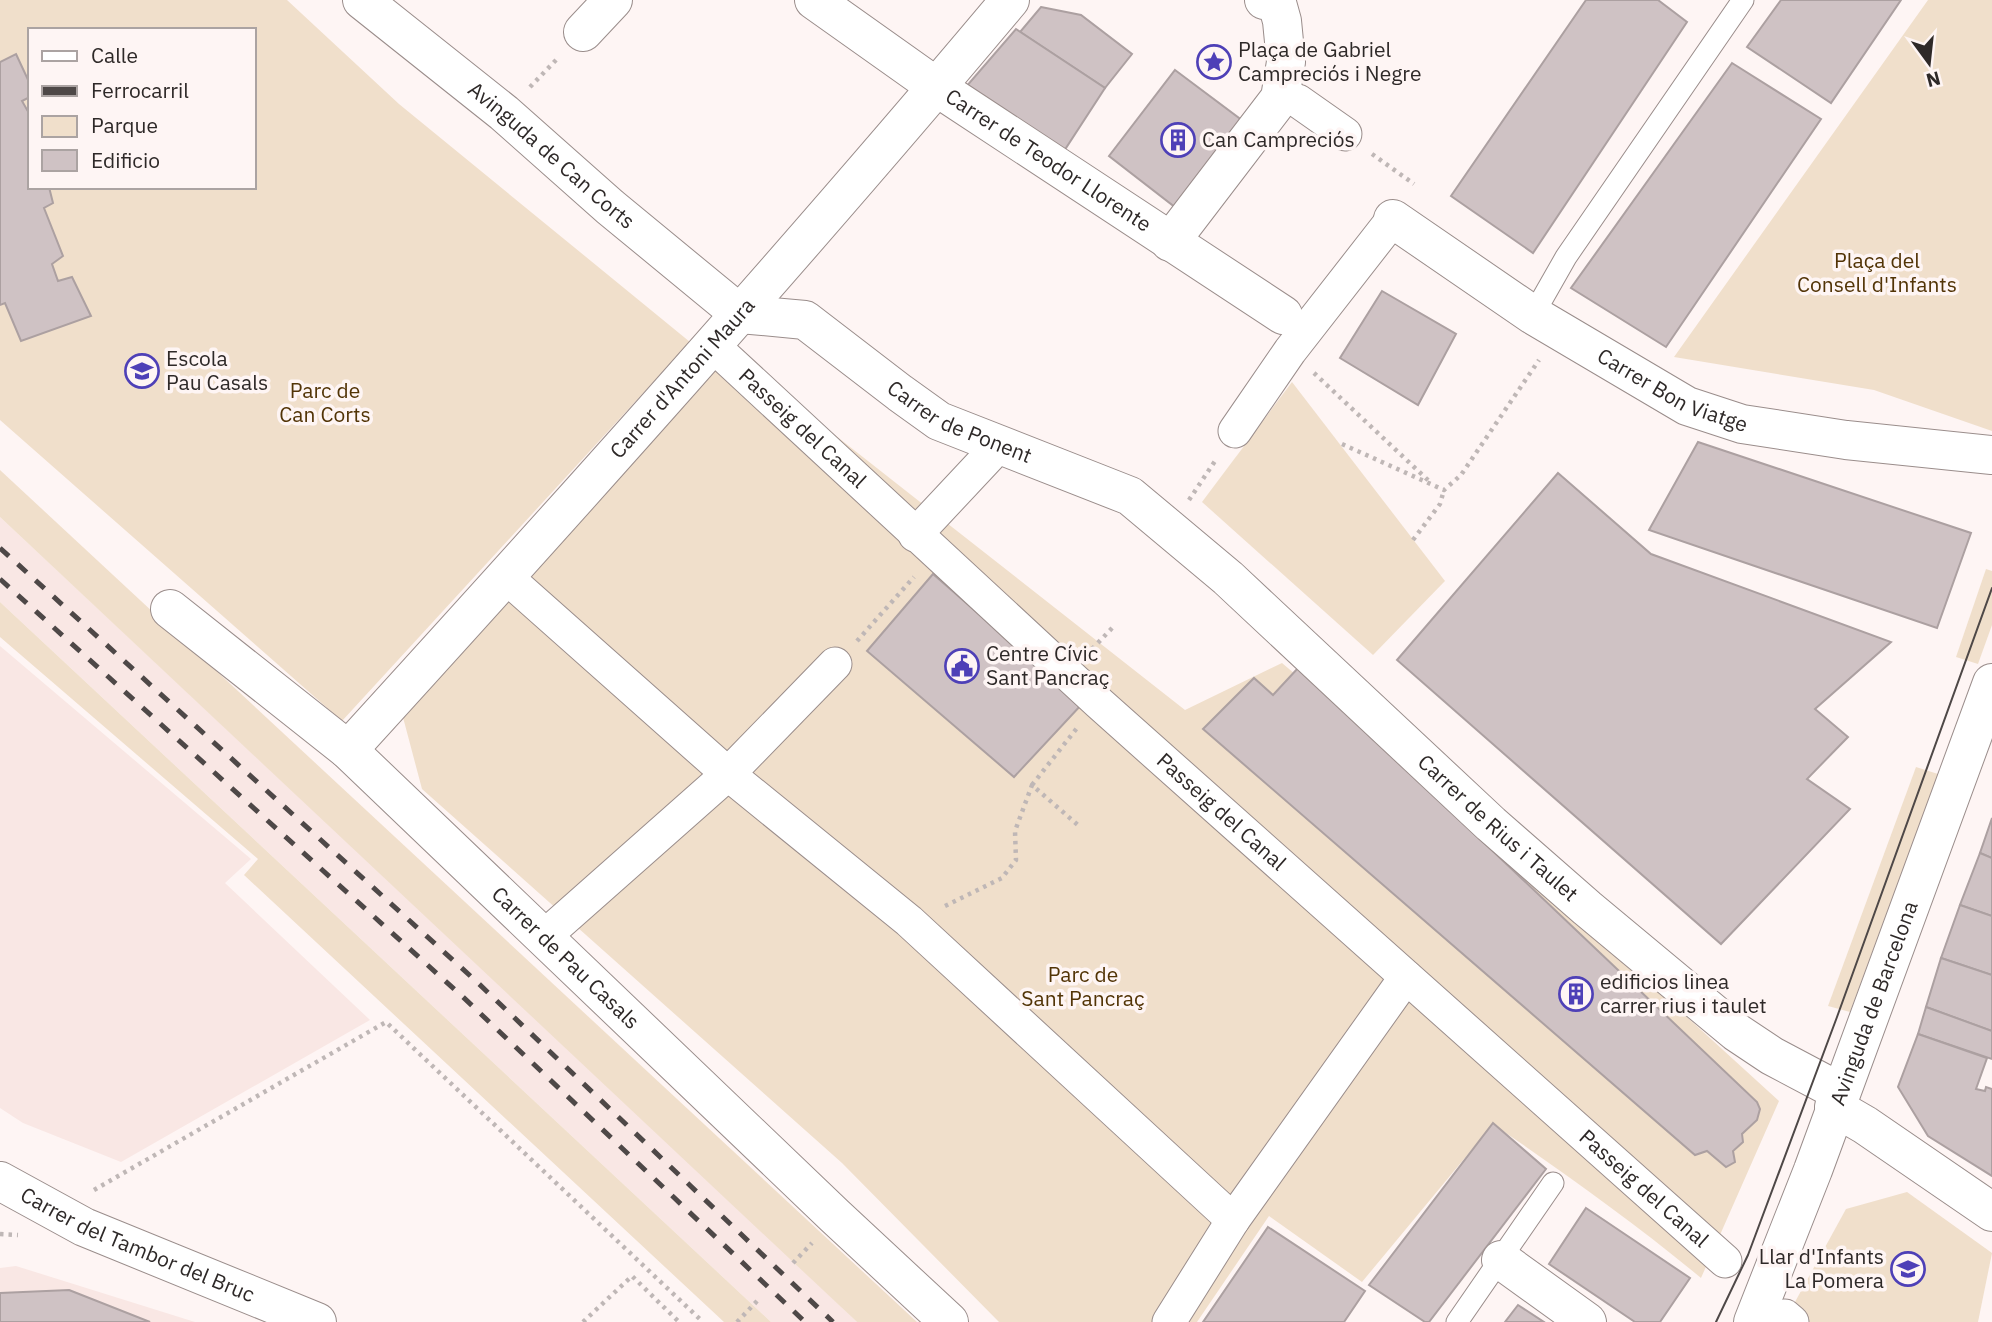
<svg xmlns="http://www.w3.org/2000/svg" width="1992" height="1322" font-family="'IBM Plex Sans',sans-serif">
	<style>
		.built { fill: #f9e7e4 }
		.green { fill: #f0dfcb; fill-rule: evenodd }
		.building { fill: #cfc2c4; stroke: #aca0a1; stroke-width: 2 }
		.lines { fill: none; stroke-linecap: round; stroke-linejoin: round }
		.service-casing { stroke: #9a8d8b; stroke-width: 23 }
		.pedestrian-casing { stroke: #9a8d8b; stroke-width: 35 }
		.minor-casing { stroke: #9a8d8b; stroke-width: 40 }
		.path { stroke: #bfb7b6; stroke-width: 4.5; stroke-dasharray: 3.5 5; stroke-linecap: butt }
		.service { stroke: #fff; stroke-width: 21 }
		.pedestrian { stroke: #fff; stroke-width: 33 }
		.minor { stroke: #fff; stroke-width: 38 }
		.tram { stroke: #4e4847; stroke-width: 2 }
		.rail { stroke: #4e4847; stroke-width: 5; stroke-dasharray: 12 12; stroke-linecap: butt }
		.labels { text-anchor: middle; stroke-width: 7; stroke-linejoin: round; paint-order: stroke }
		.poi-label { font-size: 21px; fill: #2e2928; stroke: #fef5f4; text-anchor: start }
		.street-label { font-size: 21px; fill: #2e2928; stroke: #fef5f4 }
		.park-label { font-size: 21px; fill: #523406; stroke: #fef5f4 }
	</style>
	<rect width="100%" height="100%" fill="#fef5f4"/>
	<g class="built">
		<path d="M0,517l739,692 118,113h-86l-771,-720z"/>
		<path d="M0,646l251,213 -26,24 145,137 -249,142 -98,-39 -23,-15z"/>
		<path d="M16,1266l179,56h-195v-54z"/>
	</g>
	<g class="green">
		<path d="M0,0h287l112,104 291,238 -348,379 -342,-301zM30,30h224v157h-224z"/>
		<path d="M1928,0h64v431l-118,-41 -200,-33z"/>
		<path d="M724,348l461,362 97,-47 248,211 249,227 -78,177c-66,-55 -137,-105 -208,-154l-131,158 -93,-66 -72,106h-198l-157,-159 -420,-374 -22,-83z"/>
		<path d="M1292,382l153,199 -72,74 -171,-153z"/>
		<path d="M0,470l917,852h-60l-857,-805z"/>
		<path d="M1986,569l6,2v54l-14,39 -22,-7z"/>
		<path d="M0,602l771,720h-47l-480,-447 14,-16 -258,-222z"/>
		<path d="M1916,767l22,7 -88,238 -22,-6z"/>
		<path d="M1907,1192l85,61 -14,69h-194l62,-113z"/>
	</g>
	<g class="building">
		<path d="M1586,0h72l29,22 -154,231 -82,-57z"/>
		<path d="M1781,0h120l-70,103 -84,-56z"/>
		<path d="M1041,7l40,8 51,39 -27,34 -85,-56z"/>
		<path d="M1016,29l89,59 -41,63 -99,-63z"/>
		<path d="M16,54l14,30v13l-8,4 8,14v72h19l4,16 -9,5 19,48 -11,8 6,17 14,-4 19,39 -70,25 -16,-38 -5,2v-243z"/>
		<path d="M1732,63l89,56 -155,228 -95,-59z"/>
		<path d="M1175,70l72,54 -67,87 -71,-55z"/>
		<path d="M1382,291l74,43 -38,71 -78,-47z"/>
		<path d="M1698,442l273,91 -34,95 -288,-98z"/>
		<path d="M1558,473l93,81 240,88 -76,67 33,28 -41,42 43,30 -129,135 -324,-284z"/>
		<path d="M933,574l149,130 -68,73 -147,-126z"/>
		<path d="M1299,667l458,435 3,7 -3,11 -15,14 1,8 -10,9 2,11 -9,5 -19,-16 -12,4 -492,-426 51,-51 19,17z"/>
		<path d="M1992,818v40l-12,-5z"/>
		<path d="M1980,853l12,5v58l-32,-11z"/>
		<path d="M1960,905l32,11v59l-51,-17z"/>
		<path d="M1941,958l51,17v56l-66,-24z"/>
		<path d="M1926,1007l66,24v28l-74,-25z"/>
		<path d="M1918,1034l69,24 -11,31 9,2 1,-4 6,2v87l-64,-40 -30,-49z"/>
		<path d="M1493,1123l53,46 -117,153h-4l-56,-37z"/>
		<path d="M1586,1208l104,70 -30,44h-25l-86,-58z"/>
		<path d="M1268,1227l97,64 -21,31h-141z"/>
		<path d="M69,1290l81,32h-150v-29z"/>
		<path d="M1518,1305l26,17h-39z"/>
	</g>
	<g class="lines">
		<g class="service-casing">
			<g id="service">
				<path d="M1533,315l33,-58 177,-257"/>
				<path d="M1457,1322l96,-139"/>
			</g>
		</g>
		<g class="pedestrian-casing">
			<g id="pedestrian">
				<path d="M1298,101l47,33"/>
				<path id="s1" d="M723,355l376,348 626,558"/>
				<path d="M1235,431l55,-80 103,-132"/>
				<path d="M915,535l74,-79"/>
				<path d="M505,576l223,198 181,147 324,299"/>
				<path d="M555,927l173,-153 107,-110"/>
				<path d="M1785,1316l7,6"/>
				<path d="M1169,1322l64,-102 173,-243"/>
			</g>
		</g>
		<g class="minor-casing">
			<g id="minor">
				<path id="s2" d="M362,0l142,113 106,94 130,107"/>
				<path id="s3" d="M814,0l124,88 345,227"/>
				<path d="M583,32l30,-32"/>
				<path id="s4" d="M1393,219l140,96 154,91 55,18 104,16 146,15"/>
				<path d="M1170,242l110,-144 6,-36 -4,-41 -5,-18 -13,-3"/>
				<path id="s5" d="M740,314l65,6 95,73 39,28 191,75 98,82 263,246 96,84 149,124 36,24 68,36"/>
				<path id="s6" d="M170,609l178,141 487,466 114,106"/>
				<path id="s7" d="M348,750c225,-247 448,-495 662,-750"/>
				<path d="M1834,1107l31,18 127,87"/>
				<path id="s8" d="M0,1181l84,46 233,95"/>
				<path d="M1501,1260l86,62"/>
				<path id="s9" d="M1753,1322l60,-152 179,-487"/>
			</g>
		</g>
		<g class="path">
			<path d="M530,87l28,-29"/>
			<path d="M1372,154l42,30"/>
			<path d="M1314,373l116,109"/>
			<path d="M1342,444l102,46 17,-15 78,-115"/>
			<path d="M1189,500l28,-42"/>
			<path d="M1413,540l27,-36 4,-14"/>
			<path d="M857,641l57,-64"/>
			<path d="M1092,649l23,-24"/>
			<path d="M1032,785l45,-57"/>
			<path d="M945,906l57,-28 14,-18 -1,-29 17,-46 47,41"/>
			<path d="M94,1190l292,-168 317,300"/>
			<path d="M0,1234l18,1"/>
			<path d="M793,1263l19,-20"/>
			<path d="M583,1322l49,-46 47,46"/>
			<path d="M737,1322l22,-23"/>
		</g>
		<use href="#service" class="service"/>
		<use href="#pedestrian" class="pedestrian"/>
		<use href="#minor" class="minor"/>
		<path class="tram" d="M1716,1322l32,-67 89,-238 155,-429"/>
		<g class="rail">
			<path d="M0,548l477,434 356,340"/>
			<path d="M0,579l463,418 342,325"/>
		</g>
	</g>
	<defs>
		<g id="sight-ring" transform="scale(1.75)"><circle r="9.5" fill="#fef5f4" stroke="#4e40b7" stroke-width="1.5"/><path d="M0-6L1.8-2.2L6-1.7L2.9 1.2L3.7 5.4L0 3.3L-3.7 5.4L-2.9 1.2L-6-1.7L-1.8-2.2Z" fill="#4e40b7"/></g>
		<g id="building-ring" transform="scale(1.75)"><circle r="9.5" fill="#fef5f4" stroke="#4e40b7" stroke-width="1.5"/><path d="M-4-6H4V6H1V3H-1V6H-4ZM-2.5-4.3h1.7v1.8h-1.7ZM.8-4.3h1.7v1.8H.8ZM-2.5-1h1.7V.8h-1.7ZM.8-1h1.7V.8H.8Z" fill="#4e40b7"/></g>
		<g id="school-ring" transform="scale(1.75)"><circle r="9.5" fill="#fef5f4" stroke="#4e40b7" stroke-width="1.5"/><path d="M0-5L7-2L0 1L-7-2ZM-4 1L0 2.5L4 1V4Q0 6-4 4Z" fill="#4e40b7"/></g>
		<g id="civic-ring" transform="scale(1.75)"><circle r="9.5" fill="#fef5f4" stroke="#4e40b7" stroke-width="1.5"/><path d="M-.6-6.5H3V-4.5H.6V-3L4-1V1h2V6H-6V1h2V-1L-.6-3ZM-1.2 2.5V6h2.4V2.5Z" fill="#4e40b7"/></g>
	</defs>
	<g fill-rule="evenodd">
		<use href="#sight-ring" x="1214" y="62"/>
		<use href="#building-ring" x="1178" y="140"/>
		<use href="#school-ring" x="142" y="371"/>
		<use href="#civic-ring" x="962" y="666"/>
		<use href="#building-ring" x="1576" y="994"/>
		<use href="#school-ring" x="1908" y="1269"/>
	</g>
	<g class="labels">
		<g class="poi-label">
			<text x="1238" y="57">Plaça de Gabriel<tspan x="1238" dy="24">Campreciós i Negre</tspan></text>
			<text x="1202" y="147">Can Campreciós</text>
			<text x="166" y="366">Escola<tspan x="166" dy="24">Pau Casals</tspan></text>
			<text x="986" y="661">Centre Cívic<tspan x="986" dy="24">Sant Pancraç</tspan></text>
			<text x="1600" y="989">edificios linea<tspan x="1600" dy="24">carrer rius i taulet</tspan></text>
			<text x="1884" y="1264" text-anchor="end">Llar d'Infants<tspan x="1884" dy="24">La Pomera</tspan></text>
		</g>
		<g class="street-label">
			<text dy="7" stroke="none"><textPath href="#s2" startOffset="245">Avinguda de Can Corts</textPath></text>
			<text dy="7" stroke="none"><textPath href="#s3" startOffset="284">Carrer de Teodor Llorente</textPath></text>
			<text dy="7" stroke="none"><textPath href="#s7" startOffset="500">Carrer d'Antoni Maura</textPath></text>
			<text dy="7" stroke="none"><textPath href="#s4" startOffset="329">Carrer Bon Viatge</textPath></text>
			<text dy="7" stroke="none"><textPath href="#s5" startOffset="252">Carrer de Ponent</textPath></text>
			<text dy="7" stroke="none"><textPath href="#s1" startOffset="108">Passeig del Canal</textPath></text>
			<text dy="7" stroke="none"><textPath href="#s1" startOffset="676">Passeig del Canal</textPath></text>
			<text dy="7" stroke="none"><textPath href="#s5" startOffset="934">Carrer de Rius i Taulet</textPath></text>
			<text dy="7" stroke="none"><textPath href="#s6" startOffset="528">Carrer de Pau Casals</textPath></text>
			<text dy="7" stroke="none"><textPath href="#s9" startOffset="341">Avinguda de Barcelona</textPath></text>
			<text dy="7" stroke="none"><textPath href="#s1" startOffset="1242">Passeig del Canal</textPath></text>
			<text dy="7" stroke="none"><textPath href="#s8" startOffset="152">Carrer del Tambor del Bruc</textPath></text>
		</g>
		<g class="park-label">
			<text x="1877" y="268">Plaça del<tspan x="1877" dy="24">Consell d'Infants</tspan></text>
			<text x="325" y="398">Parc de<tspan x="325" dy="24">Can Corts</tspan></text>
			<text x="1083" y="982">Parc de<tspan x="1083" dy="24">Sant Pancraç</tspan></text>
		</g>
	</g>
	<rect x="28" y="28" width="228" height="161" fill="#fef5f4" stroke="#aba3a2" stroke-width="2"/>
	<rect x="42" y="51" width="35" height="10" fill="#ffffff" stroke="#aba3a2" stroke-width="2"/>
	<text x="91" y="63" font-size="21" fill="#2e2928">Calle</text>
	<rect x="42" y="86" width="35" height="10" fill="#4e4847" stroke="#aba3a2" stroke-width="2"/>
	<text x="91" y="98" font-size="21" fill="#2e2928">Ferrocarril</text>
	<rect x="42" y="116" width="35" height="21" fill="#f0dfcb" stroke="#aba3a2" stroke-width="2"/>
	<text x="91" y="133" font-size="21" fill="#2e2928">Parque</text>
	<rect x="42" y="150" width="35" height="21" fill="#cfc2c4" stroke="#aba3a2" stroke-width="2"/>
	<text x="91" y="168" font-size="21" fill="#2e2928">Edificio</text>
	<g transform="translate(1929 63) rotate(165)" stroke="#fef5f4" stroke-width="5" paint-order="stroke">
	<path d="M0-5L12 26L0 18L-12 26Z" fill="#2e2928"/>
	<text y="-10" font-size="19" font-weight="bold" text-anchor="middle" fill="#2e2928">N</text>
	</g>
</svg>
